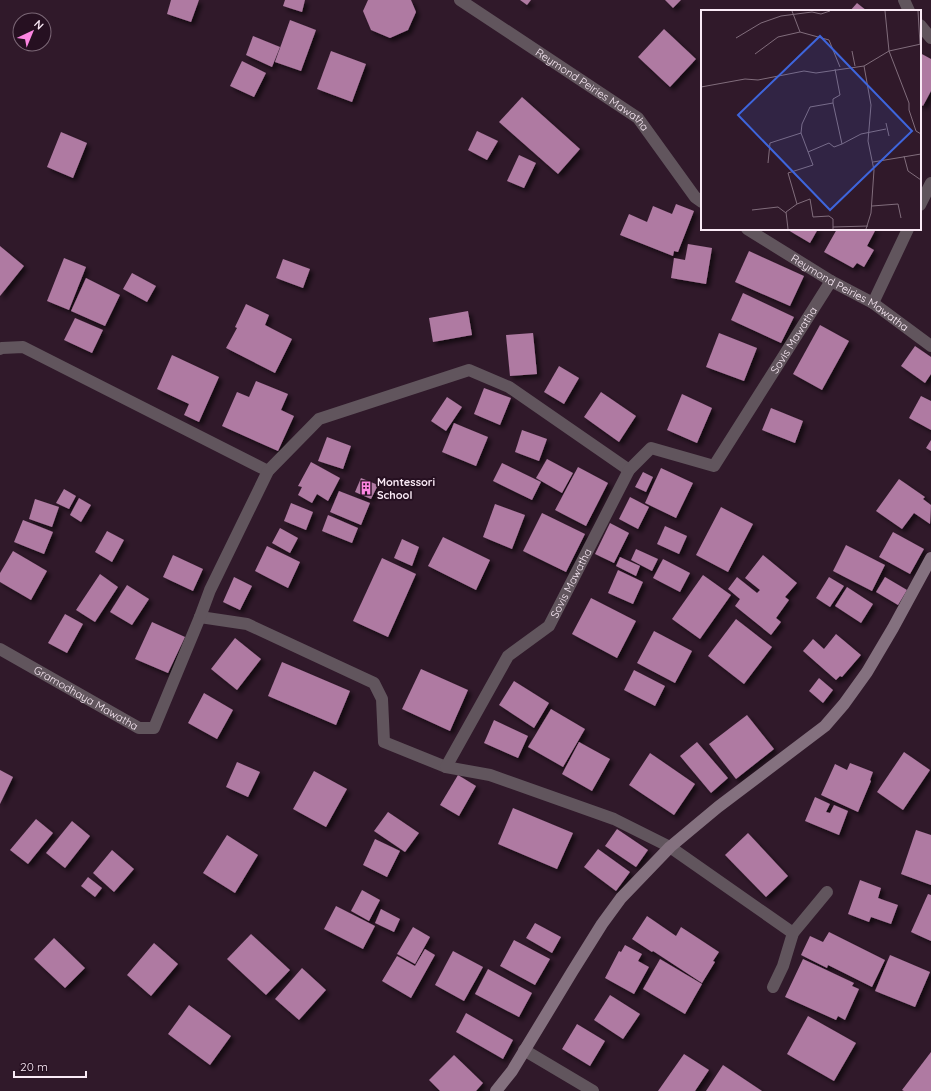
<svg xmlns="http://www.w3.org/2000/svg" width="931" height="1091" font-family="Quicksand,sans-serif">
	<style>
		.building { fill: #af7aa2; filter: url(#shadow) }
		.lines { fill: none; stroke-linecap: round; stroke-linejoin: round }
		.street { stroke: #61555d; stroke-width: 12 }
		.secondary { stroke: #84717f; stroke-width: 12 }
		.labels { text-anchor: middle; stroke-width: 4; stroke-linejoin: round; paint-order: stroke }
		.street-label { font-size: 11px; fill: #faeaf6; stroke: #261021 }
		.poi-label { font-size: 11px; font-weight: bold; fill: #faeaf6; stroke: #261021; text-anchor: start }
		.inset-road { fill: none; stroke: #816d7c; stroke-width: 1 }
		.view { fill: #3e65dc; fill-opacity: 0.15; stroke: #3e65dc; stroke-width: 2 }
		.inset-edge { fill: none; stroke: #faeaf6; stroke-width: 2 }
	</style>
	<defs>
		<filter id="shadow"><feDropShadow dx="3.5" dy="3.5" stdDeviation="2" flood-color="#0009"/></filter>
	</defs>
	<rect width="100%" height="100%" fill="#30192a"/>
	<g class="building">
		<path d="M171,0h28l-8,22 -24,-8z"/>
		<path d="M285,0h20l-3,12 -19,-6z"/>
		<path d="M368,0h43l5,12 -8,18 -18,8 -19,-8 -8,-19z"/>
		<path d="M520,0h11l-4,5z"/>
		<path d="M665,0h16l-8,8z"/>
		<path d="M857,3l10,8h-17z"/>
		<path d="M290,20l26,10 -15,41 -26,-9z"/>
		<path d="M664,29l32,30 -26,28 -32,-30z"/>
		<path d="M253,36l27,11 -8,20 -26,-12z"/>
		<path d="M331,51l35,13 -14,38 -35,-13z"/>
		<path d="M920,53l11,6v32l-8,15 -3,-2z"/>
		<path d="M242,61l24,12 -12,24 -24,-11z"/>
		<path d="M522,97l58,52 -22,25 -59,-52z"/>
		<path d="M477,131l21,10 -11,19 -19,-10z"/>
		<path d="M61,132l26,11 -14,35 -26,-11z"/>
		<path d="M519,155l17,8 -12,25 -17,-7z"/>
		<path d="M676,204l18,7 -16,41 -4,-1 -1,5 -53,-21 9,-21 18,8 6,-16 19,8z"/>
		<path d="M788,229h30l-8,14 -22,-13z"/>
		<path d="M837,229h39l-9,17 7,4 -10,17 -7,-4 -4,5 -29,-16z"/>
		<path d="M688,244l24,4 -6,36 -35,-6 3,-20 11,2z"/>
		<path d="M0,246l24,20 -24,30z"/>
		<path d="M749,251l55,25 -14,30 -55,-24z"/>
		<path d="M64,258l22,9 -17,43 -22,-9z"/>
		<path d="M283,259l27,10 -7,19 -27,-10z"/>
		<path d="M132,273l24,13 -9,16 -24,-13z"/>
		<path d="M86,278l34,17 -15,31 -34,-15z"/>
		<path d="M743,293l51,24 -13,26 -50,-23z"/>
		<path d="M246,304l23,11 -4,10 27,14 -17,34 -49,-25 11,-20 -2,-1z"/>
		<path d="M468,311l4,24 -39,7 -4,-24z"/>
		<path d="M75,318l28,12 -11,23 -28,-13z"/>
		<path d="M820,325l29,16 -27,49 -29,-16z"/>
		<path d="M533,333l4,41 -27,2 -4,-41z"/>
		<path d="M719,333l38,15 -13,33 -38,-14z"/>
		<path d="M915,346l16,11v17l-6,9 -24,-17z"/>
		<path d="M172,355l47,22 -20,45 -15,-7 5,-11 -32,-15z"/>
		<path d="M559,366l20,12 -15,26 -20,-12z"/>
		<path d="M256,381l32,13 -7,16 13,6 -16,35 -56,-25 15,-34 12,5z"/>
		<path d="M484,388l27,10 -11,27 -26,-11z"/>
		<path d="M601,392l35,24 -17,26 -35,-25z"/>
		<path d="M682,394l30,14 -15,35 -30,-13z"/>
		<path d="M921,396l10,5v29l-22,-12z"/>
		<path d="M447,397l15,10 -16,24 -15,-10z"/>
		<path d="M771,408l32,13 -8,22 -33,-13z"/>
		<path d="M454,423l34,14 -12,29 -34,-14z"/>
		<path d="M522,430l25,9 -8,22 -24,-9z"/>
		<path d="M327,437l24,9 -8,23 -25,-8z"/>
		<path d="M931,440v11l-5,-3z"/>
		<path d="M547,459l26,14 -11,20 -26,-15z"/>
		<path d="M311,462l29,16 -12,23 -11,-7 -5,9 -14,-8 4,-8 -4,-1z"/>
		<path d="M502,463l39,19 -9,18 -39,-19z"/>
		<path d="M578,467l30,16 -22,43 -31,-16z"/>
		<path d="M661,468l32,15 -17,35 -31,-15z"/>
		<path d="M643,472l10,5 -7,15 -11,-5z"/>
		<path d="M361,478l17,7 -7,14 -16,-7z"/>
		<path d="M899,479l26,18 -2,2 8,6 -1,19 -16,-11 -12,16 -26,-18z"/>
		<path d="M64,489l12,7 -7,13 -13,-6z"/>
		<path d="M339,491l31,12 -9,22 -31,-13z"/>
		<path d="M630,497l19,10 -11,22 -19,-10z"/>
		<path d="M79,498l12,7 -10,17 -11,-7z"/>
		<path d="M35,499l24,8 -7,20 -23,-8z"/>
		<path d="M291,503l22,9 -7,18 -22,-9z"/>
		<path d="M495,504l30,11 -13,34 -29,-12z"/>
		<path d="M721,507l32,17 -25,48 -32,-17z"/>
		<path d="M542,513l43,21 -19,38 -43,-21z"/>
		<path d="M328,515l30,13 -6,15 -30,-12z"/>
		<path d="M23,520l30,12 -9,22 -30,-12z"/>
		<path d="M610,523l19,10 -15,30 -19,-9z"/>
		<path d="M665,526l22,10 -8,18 -22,-10z"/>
		<path d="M280,528l18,10 -8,15 -18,-10z"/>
		<path d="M107,531l17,9 -12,22 -17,-10z"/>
		<path d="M893,532l31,17 -14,25 -31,-17z"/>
		<path d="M443,537l47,23 -14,30 -48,-24z"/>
		<path d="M402,539l17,8 -7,19 -18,-8z"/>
		<path d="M846,545l39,20 -13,26 -39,-20z"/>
		<path d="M267,546l33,16 -12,26 -33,-17z"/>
		<path d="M636,549l22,10 -6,12 -21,-11z"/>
		<path d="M13,551l34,20 -16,29 -31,-18v-9z"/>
		<path d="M173,555l30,14 -10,22 -30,-14z"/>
		<path d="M763,555l34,28 -12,14 4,3 -13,18 5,4 -10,13 -36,-29 5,-7 -12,-10 9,-12 20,16 3,-3 -15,-12z"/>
		<path d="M620,557l20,9 -4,10 -20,-10z"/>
		<path d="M382,558l34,16 -28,63 -35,-16z"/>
		<path d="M663,559l27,14 -10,19 -27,-14z"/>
		<path d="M618,570l25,12 -10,22 -25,-11z"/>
		<path d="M100,574l18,13 -23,35 -19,-12z"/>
		<path d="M703,575l28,20 -31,44 -28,-20z"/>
		<path d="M234,577l18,9 -12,24 -17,-8z"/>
		<path d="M829,577l15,9 -14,21 -14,-9z"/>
		<path d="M885,577l22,13 -9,15 -22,-13z"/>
		<path d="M127,585l22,14 -17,26 -22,-13z"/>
		<path d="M847,587l26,17 -12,19 -26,-17z"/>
		<path d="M591,598l45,23 -19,37 -45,-24z"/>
		<path d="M65,614l18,10 -16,29 -19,-10z"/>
		<path d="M736,619l36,28 -28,37 -36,-28z"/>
		<path d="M152,622l33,15 -17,36 -33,-14z"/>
		<path d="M654,631l38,20 -17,32 -38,-20z"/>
		<path d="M836,634l25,21 -19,22 -2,-1 -4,4 -33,-29 10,-12 11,10z"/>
		<path d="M235,638l26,21 -24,31 -26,-21z"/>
		<path d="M282,662l68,29 -14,34 -68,-29z"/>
		<path d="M421,669l47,21 -18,41 -48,-22z"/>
		<path d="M634,670l31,16 -10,20 -31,-16z"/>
		<path d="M819,678l14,12 -10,13 -14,-12z"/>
		<path d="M514,681l35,22 -15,25 -35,-23z"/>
		<path d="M204,693l29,17 -16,29 -29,-16z"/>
		<path d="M551,709l34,20 -22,38 -35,-20z"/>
		<path d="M747,715l27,34 -38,30 -27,-35z"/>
		<path d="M494,720l34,16 -10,22 -34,-15z"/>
		<path d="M579,742l31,17 -18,32 -30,-17z"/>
		<path d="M697,742l31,36 -17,15 -31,-37z"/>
		<path d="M904,752l26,18 -27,40 -26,-18z"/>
		<path d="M650,753l45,31 -21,31 -45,-30z"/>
		<path d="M237,762l23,10 -12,25 -22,-10z"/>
		<path d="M850,763l23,9 -3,8 1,1 -13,31 -37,-17 14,-31 12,6z"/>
		<path d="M0,770l13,7 -13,27z"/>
		<path d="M314,771l33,18 -21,38 -33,-18z"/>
		<path d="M458,775l18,11 -17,30 -19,-11z"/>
		<path d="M815,797l15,7 -4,8 4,1 4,-8 14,6 -9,24 -34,-14z"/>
		<path d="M513,808l60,25 -16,36 -59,-25z"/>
		<path d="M388,812l31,21 -14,19 -31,-21z"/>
		<path d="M36,819l17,14 -25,31 -18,-14z"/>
		<path d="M72,821l18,15 -25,32 -19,-15z"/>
		<path d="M617,829l31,21 -12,17 -31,-21z"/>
		<path d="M916,830l15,5v50l-30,-11z"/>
		<path d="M748,833l40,43 -22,21 -41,-42z"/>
		<path d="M227,835l31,20 -23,38 -32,-20z"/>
		<path d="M375,839l25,12 -13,26 -24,-12z"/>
		<path d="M598,849l32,23 -14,19 -32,-24z"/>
		<path d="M112,850l22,19 -20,23 -21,-19z"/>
		<path d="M88,877l14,11 -7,9 -14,-11z"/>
		<path d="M860,880l21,8 -3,10 20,7 -7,19 -20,-7 -2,5 -21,-8z"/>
		<path d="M362,890l18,10 -11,21 -18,-10z"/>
		<path d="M928,894l3,1v46l-20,-9z"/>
		<path d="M336,906l39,20 -12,23 -39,-20z"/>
		<path d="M381,909l19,10 -6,13 -19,-9z"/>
		<path d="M647,916l29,20 5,-9 38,25 -6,9 2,1 -13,21 -49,-32 -1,1 -20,-13z"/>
		<path d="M535,923l26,14 -9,16 -26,-15z"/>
		<path d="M413,927l17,10 -15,27 -18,-10z"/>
		<path d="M829,932l56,28 -13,27 -44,-22 -1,3 -26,-13 9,-19 13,6z"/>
		<path d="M251,934l39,36 -24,25 -39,-36z"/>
		<path d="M54,938l31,30 -20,20 -31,-29z"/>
		<path d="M514,940l36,19 -15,26 -35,-19z"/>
		<path d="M154,943l24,21 -27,32 -24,-21z"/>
		<path d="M625,945l17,9 -4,7 11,6 -15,27 -29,-16 14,-27 2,1z"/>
		<path d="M425,949l10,6 -24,43 -29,-17 15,-25 18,10z"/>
		<path d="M453,951l30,16 -19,34 -29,-16z"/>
		<path d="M890,955l40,17 -15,35 -40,-16z"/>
		<path d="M660,959l42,25 -17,30 -42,-25z"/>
		<path d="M803,959l51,24 -2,3 7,3 -14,31 -7,-4 -2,4 -51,-23z"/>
		<path d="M302,968l24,22 -27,30 -24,-21z"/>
		<path d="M488,969l44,24 -13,24 -44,-23z"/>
		<path d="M610,995l30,19 -17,25 -29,-19z"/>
		<path d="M189,1005l42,31 -21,29 -42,-31z"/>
		<path d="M466,1013l47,27 -10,19 -47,-27z"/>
		<path d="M808,1016l48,27 -22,38 -47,-27z"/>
		<path d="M577,1024l28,17 -15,25 -28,-17z"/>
		<path d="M931,1052v39h-27l-2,-1z"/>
		<path d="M684,1054l25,16 -14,21h-37z"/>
		<path d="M454,1055l29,28 -7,8h-36l-11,-11z"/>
		<path d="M723,1065l39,26h-56z"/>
	</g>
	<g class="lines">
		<g class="street">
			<path id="s1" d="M460,0l178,118 57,79 7,5"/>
			<path d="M904,0l5,11"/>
			<path d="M920,25l11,13"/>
			<path d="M920,205l11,-22"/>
			<path id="s2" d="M747,229l84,52 42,22 58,43"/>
			<path d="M873,303l35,-74"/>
			<path d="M0,349l2,-1 21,-1 245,124"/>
			<path d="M200,617l47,7 127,59 8,16 2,43 62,25"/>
			<path id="s3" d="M0,649l139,79h15l46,-111 10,-27 58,-119 51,-52 150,-49 40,17 120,83"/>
			<path id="s4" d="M793,933l-123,-86 -56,-28 -124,-44 -44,-8 62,-111 41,-30 80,-156 22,-22 63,18 117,-185"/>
			<path d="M773,987l10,-21 10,-33 34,-41"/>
			<path d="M524,1050l69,41"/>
		</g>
		<path class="secondary" d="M496,1091l16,-20 60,-99 30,-48 19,-26 49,-51 48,-40 107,-81 19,-22 23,-32 26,-44 38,-70"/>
	</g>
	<defs>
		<g id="building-bare" transform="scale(1.08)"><path d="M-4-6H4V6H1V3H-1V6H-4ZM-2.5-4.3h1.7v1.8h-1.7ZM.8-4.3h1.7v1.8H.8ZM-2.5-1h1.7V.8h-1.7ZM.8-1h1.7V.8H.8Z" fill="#fd86e2" stroke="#261021" stroke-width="2.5" paint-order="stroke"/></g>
	</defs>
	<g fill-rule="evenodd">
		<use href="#building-bare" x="366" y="488"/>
	</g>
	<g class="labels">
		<g class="street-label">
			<text dy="4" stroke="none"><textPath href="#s1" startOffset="160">Reymond Peiries Mawatha</textPath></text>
			<text dy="4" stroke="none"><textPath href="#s2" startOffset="121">Reymond Peiries Mawatha</textPath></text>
			<text dy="4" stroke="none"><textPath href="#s4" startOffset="988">Sovis Mawatha</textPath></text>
			<text dy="4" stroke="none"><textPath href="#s4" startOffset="615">Sovis Mawatha</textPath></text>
			<text dy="4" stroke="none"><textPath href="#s3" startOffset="99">Gramodhaya Mawatha</textPath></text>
		</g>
		<g class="poi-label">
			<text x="377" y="486">Montessori<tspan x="377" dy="13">School</tspan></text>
		</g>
	</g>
	<g transform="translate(701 10)">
		<rect width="220" height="220" fill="#30192a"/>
		<path class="inset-road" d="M91,1l8,21M184,1l4,40 20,52v7l7,21 5,3M217,1l2,33M35,28l25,-15 20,-7 31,-4 9,2 9,-3M151,41l3,15M54,44l23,-17 22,-5 29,8 11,27M163,56l7,39 -3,36 6,29 -3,43 -5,16M163,56l25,-15 32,-7M134,59l5,26 -7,4v4l9,41 19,-10 25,-5M0,77l44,-8 13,1 46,-9 12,2 48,-7M132,93l-23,4 -8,17 -1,9 12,32 -25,8 9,31 13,-5 3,18 16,-1 4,3v10M185,113l3,13M107,142l21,-9 5,4 8,-3M203,146l4,15 13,9M172,152l48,-8M67,153l2,-20 31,-10M171,196l26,-2 3,14M51,200l26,-3 8,6M132,217l35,-1M87,219l-2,-17 11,-8"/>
		<path class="view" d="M119,26l92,95 -82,79 -92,-95z"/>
		<rect width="220" height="220" class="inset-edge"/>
	</g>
	<g transform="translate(32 32) rotate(44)"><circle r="19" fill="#261021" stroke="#7b6776"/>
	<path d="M0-3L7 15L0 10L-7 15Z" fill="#fd86e2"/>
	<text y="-6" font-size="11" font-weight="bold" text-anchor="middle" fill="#faeaf6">N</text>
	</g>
	<path d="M14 1071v6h72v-6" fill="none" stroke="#faeaf6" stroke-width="2"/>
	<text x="20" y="1071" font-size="12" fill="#faeaf6" stroke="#261021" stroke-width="3" paint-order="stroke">20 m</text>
</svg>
